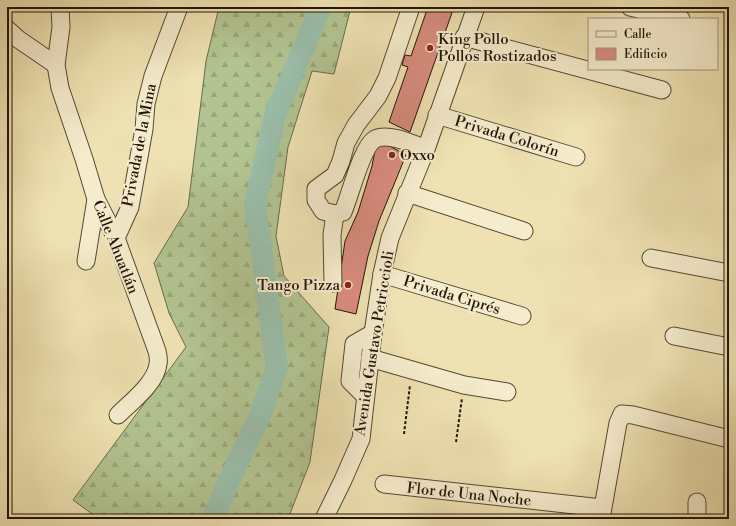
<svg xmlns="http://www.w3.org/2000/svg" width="736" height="526" font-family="'Libre Bodoni',serif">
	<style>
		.forest { fill: url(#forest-firs); stroke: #6a6c4c }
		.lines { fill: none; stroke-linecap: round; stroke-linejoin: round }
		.river { stroke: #9abeaa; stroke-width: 22 }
		.building { fill: #d98c7f; stroke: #211407 }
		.minor-casing { stroke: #544832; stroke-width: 19 }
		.path { stroke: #211407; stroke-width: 2; stroke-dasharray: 3 2; stroke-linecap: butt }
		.minor { stroke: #f5eccd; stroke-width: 17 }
		.poi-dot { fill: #8f2418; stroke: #f5eccd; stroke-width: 1.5 }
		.labels { text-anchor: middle; stroke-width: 4; stroke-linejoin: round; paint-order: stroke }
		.poi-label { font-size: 15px; fill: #211407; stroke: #f5eccd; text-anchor: start }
		.street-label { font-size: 15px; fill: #211407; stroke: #f5eccd }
	</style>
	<defs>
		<pattern id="forest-firs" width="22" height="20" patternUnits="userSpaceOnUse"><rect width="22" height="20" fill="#b2c491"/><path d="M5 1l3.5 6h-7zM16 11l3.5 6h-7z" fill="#99a87c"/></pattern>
	</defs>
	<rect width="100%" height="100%" fill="#efe2b2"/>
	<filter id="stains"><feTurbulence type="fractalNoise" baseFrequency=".005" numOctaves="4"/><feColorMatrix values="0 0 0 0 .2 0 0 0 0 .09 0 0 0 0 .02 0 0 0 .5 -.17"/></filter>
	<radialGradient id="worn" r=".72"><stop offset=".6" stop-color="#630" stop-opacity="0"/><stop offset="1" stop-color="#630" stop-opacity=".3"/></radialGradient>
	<path class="forest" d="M219,7h132l-17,67 -22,-3 -24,76 -12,89 8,40 45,51 -19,135 -22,57h-189l-26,-19 113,-153 -17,-34 -15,-50 34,-56 18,-146z"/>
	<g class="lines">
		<path class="river" d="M213,519l14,-34 32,-67 18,-51 -22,-162 20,-90 46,-108"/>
	</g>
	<g class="building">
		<path d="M428,7h26l-44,125 -21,-10 19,-55 -6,-2 3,-10 6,1z"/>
		<path d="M384,143l22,12 -27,66 -11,35 -12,58 -21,-5 10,-68 13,-29 14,-46 4,-21z"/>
	</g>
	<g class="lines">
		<g class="minor-casing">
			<g id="minor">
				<path d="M60,7l1,20 -5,38 4,23 24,71 12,40 20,39 41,113c1,4 2,9 1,13 -2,19 -27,38 -40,51"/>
				<path d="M411,7l-24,71 -9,18 -22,29 -10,18 -5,18 -6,14 -19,14v11l7,11 12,3 8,-2c7,-16 19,-66 32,-73 13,-7 38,5 51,10"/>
				<path d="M630,7l51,12"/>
				<path d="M7,29l11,10 38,26"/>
				<path d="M464,37l198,53"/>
				<path d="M437,115l139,42"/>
				<path d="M407,193l117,38"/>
				<path d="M116,238l14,-31 14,-78 2,-25 7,-28 26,-69"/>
				<path d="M651,258l78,15"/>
				<path d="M86,261l10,-62"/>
				<path d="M382,274l140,42"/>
				<path d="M333,283l-1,-48 3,-21"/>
				<path d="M674,336l55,11"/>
				<path d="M370,358l94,27 43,7"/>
				<path d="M365,396l-15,-15 4,-37 19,-11"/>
				<path d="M384,484l218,24"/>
				<path d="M324,519l19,-39 18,-41 12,-106 9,-59 8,-36 36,-89 50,-142"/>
				<path d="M601,519l17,-96 4,-9 11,1 96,24"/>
				<path d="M697,519v-17"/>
			</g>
		</g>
		<g class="path">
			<path d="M404,434l6,-49"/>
			<path d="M456,442l6,-44"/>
		</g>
		<use href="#minor" class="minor"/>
	</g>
	<g class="poi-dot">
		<circle cx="430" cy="48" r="4"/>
		<circle cx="392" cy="155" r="4"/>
		<circle cx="348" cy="285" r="4"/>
	</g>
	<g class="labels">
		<g class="poi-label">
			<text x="438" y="44">King Pollo<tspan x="438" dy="17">Pollos Rostizados</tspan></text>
			<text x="400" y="160">Oxxo</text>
			<text x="340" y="290" text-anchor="end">Tango Pizza</text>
		</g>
		<g class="street-label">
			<text transform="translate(507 136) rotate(17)" y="5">Privada Colorín</text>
			<text transform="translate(139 145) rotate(-79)" y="5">Privada de la Mina</text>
			<text transform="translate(116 247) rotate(68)" y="5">Calle Ahuatlán</text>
			<text transform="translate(452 295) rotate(17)" y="5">Privada Ciprés</text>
			<text transform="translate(374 343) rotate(-81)" y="5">Avenida Gustavo Petriccioli</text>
			<text transform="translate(469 494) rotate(6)" y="5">Flor de Una Noche</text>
		</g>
	</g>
	<rect width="736" height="526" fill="none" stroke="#efe2b2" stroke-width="24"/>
	<rect x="8" y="8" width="720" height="510" fill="none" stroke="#211407" stroke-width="2"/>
	<rect x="12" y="12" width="712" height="502" fill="none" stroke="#211407"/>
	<rect x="588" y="18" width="130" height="52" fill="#f5eccd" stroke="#a0967e"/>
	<rect x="596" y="31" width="20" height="6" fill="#f5eccd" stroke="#a0967e"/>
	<text x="624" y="38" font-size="12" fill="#211407">Calle</text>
	<rect x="596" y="48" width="20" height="12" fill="#d98c7f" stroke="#a0967e"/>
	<text x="624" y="58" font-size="12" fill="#211407">Edificio</text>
	<rect width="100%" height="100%" filter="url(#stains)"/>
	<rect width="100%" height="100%" fill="url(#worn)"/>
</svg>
